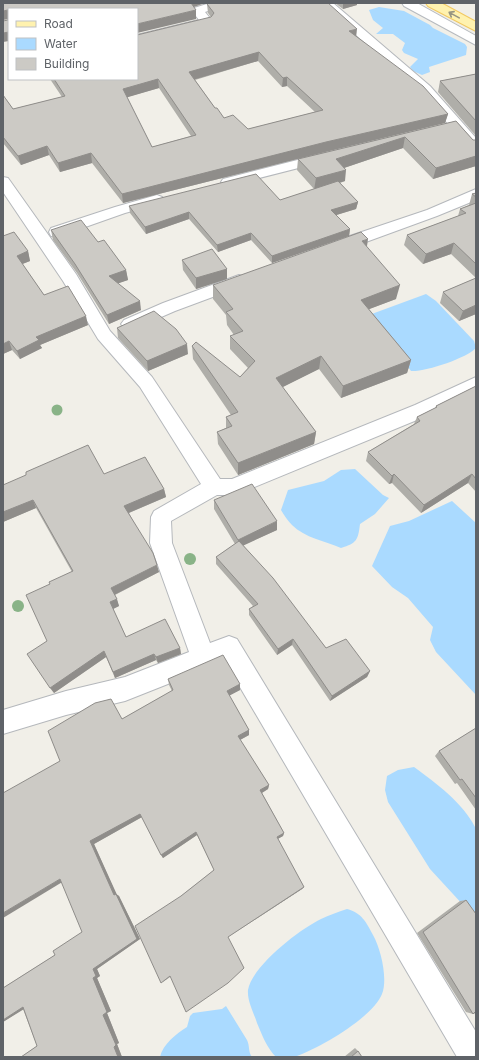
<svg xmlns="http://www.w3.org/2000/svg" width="479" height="1060" font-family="Inter,sans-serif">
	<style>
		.water { fill: #aadaff }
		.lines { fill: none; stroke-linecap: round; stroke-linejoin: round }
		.street-casing { stroke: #b5b8bc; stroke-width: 2 }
		.secondary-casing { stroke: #b6babf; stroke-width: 2 }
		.primary-casing { stroke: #f2c960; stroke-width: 2 }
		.street { fill: #fff; fill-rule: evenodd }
		.secondary { fill: #fff; fill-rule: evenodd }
		.primary { fill: #fff2af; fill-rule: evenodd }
		.tree { fill: #89b387 }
		.wall { fill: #afaea9; fill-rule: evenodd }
		.shaded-wall { fill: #8f8d8a }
		.building { fill: #cccac5; stroke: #8f8d8a; fill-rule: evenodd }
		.oneway { stroke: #979581 }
	</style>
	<rect width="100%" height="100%" fill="#f1efe8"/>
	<g class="water">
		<path d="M379,7l25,4 26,14 3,3 32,16 2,3 -1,8 -37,12 1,5 -8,3 -9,-4 -3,-4 8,-8 -14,-6 -2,-3 3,-7 -12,-9h-17l7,-6 -10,-8 -4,-10z"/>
		<path d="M426,294l10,7 38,40 2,7c-9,10 -51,24 -65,23l-42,-56z"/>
		<path d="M355,469l28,26 6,3 -14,16 -15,10c-2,16 -3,19 -19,24 -16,-7 -36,-10 -49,-23 -4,-4 -8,-10 -11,-15l7,-20 36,-9 17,-11z"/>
		<path d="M452,501l24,22v172l-40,-43 -6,-12 3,-13 -25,-29 -16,-11 -20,-21 18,-40 19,-5z"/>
		<path d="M414,767c22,16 49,36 61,60 4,7 1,78 1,92l-46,-50 -42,-67 -3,-12 2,-14 11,-6z"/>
		<path d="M347,909c15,4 19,13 26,26 8,14 15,44 9,59 -10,24 -61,53 -85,62 -6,2 -14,1 -21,1 -9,-9 -14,-22 -19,-34 -3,-10 -10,-22 -9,-33 4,-24 52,-61 73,-71 8,-4 17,-7 26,-10z"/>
		<path d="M226,1006l21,34c3,6 1,12 5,17h-92c3,-13 16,-23 27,-30l3,-11 3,-3 29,-4z"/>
	</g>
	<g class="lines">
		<g class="street-casing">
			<g id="street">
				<path d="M210,3h18l-2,2 -21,7 8,10 -2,3 -74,18v-8l62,-15 -7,-9 2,-3z"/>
				<path d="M320,3h13l97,83 46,52v13l-5,-1 -51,-58z"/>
				<path d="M325,153l5,1 2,3 -2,3 -102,26 -5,-1 -2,-3 2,-3z"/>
				<path d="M3,177l5,1 68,96 34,57 42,46 68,102h12l183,-74 61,-28v15l-47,23 -189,78 -7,2h-16l-46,26 1,22 38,100 19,-7 8,3 239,393v25h-19l-233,-397 -46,20 -53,21 -59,14 -63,19v-24l63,-19 59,-14 64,-25 -39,-109 1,-26 3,-6 47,-27 -61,-97 -42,-48 -35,-58 -60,-89z"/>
				<path d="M476,189v11l-39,16 -93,34 -6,1 -6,-1 -2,-4 2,-4 95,-32z"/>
				<path d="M157,195l5,2 3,3 -3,3 -37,10 -68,24 -6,-1 -2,-4 2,-4 64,-21z"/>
				<path d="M239,275l6,2 2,4 -2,4 -70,26 -39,17 -6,2 -6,-2 -3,-4 3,-4 39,-17z"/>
			</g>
		</g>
		<g class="secondary-casing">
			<path id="secondary" d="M402,3h15l59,33v9l-72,-39z"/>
		</g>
		<g class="primary-casing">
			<path id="primary" d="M426,3h15l35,19v9l-48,-25z"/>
		</g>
		<use href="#street" class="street"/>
		<use href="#secondary" class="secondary"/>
		<use href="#primary" class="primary"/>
	</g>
	<g class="tree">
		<circle cx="57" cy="410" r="5.5"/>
		<circle cx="190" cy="559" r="6"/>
		<circle cx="18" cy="606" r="6"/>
	</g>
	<g class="wall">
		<path d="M335,3h22v2l-14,4z"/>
		<path d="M207,4l149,33 92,77 -3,9 -120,29 -202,51 -31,-40 -32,9 -11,-17 -28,10 -18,-22v-48l10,14 49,-12 -12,-18h87l74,-62 -3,-4zM258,61l24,26 5,-1 28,26 -67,17 -24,-11 -9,-10 -20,-28zM159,88l32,48 -39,11 -25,-50z"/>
		<path d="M476,74v62l-38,-44 2,-11z"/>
		<path d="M456,121l17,19h3v26l-43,13 -30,-31 -59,20 1,13 -5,2 18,19 -2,7 -20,6 14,14 -1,7 -77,27 -21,-23 -33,12 -29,-33 -43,15 -16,-21 -1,-7 151,-6 34,-11 -17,-19 1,-11z"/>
		<path d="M476,193v121l-17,7 -19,-18 3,-11 33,-14 -25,-24 -28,10 -19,-19 3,-10 51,-19 2,-7 9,-4 3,-11z"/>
		<path d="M51,230l47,12 28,28 2,10 -10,3 23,27 -32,14 -32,-51 -24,-33z"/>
		<path d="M3,236l25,15 2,10 -8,3 22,31 44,30 -48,20 2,3 -22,11 -8,-9 -9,4z"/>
		<path d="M367,247l29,52 -27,10 42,51 -4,13 -66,25 -22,-29 -37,18 34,45 -2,12 -76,31 -20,-31 -1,-12 9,-4v-11l5,-2 -38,-56 -1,-13 48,31 8,-9 -18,-19v-13l4,-1 -7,-10 -1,-10 -13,-16v-14z"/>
		<path d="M182,260l45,9v10l-31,10 -13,-19z"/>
		<path d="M117,328l71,26 -40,17 -30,-33z"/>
		<path d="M476,386v106l-8,-9 -47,30 -29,-30 -3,1 -23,-23 2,-9 46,-28 3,-7 18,-9 1,-2z"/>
		<path d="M104,474l60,15 2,8 -37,16 30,59 -44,23 4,11 -6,3 13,28 54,11 1,6 -23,9 -2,-3 -41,18 -9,-21 -52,36 -7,-52 3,-57 22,-12 -36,-64 -33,14v-37z"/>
		<path d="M214,500l63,30 -34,15 83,103 44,23 -3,6 -37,24 -38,-56 -15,10 -28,-40v-6l4,-3 -37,-42v-7l19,-13 -21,-35z"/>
		<path d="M168,679l72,11 -11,5 20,35v5l-9,5 29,45 -1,4 -6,4 22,40 -1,3 -6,3 27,48 -2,2 -74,48 -65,45 18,-86 33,-26 -17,-35 -34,23 -21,-41 -48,27 22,50 3,2 21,43 -43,30 3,7 -3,2 14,33 -4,2 12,30 -2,1 5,13h-101l16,-11 -14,-37 -20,13v-34l52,-33 27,-23 -22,-171 62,-42 50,-28 -3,-6z"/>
		<path d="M476,728v82l-19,-27 -2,1 -20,-28 4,-5z"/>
		<path d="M466,900l10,14v102l-2,-3 -1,1 -7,-2 -49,-79 43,-32z"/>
		<path d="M355,1048l3,3 4,6h-18z"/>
	</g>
	<g class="shaded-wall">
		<path d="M190,3h15l-11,4z"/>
		<path d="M343,3h14v2l-14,4z"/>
		<path d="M8,10l1,9 -6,1v-9z"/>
		<path d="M196,10v9l-59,14v-9z"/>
		<path d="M357,29l-1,9 -7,-7z"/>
		<path d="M9,32v9l-6,1v-9z"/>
		<path d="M259,52l-1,9 -69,20v-9z"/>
		<path d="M287,77v9l-5,1 1,-9z"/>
		<path d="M158,79l1,9 -34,10 -2,-9z"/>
		<path d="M448,114l-3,9 -120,29 -202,51 -1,-9 204,-52z"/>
		<path d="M405,137l-2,11 -68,23 1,-12z"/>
		<path d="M47,146l2,9 -28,10 -3,-9z"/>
		<path d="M91,153l1,10 -32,9 -2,-9z"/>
		<path d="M476,156v10l-43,13 3,-11z"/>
		<path d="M346,170l-1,11 -31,9 2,-12z"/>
		<path d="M358,202l-2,7 -26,8 1,-7z"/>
		<path d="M189,212v7l-43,15 -1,-7z"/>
		<path d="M350,229l-1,7 -77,27v-7z"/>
		<path d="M251,233v7l-33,12 -1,-7z"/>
		<path d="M368,239l-2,14 -4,-12z"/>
		<path d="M454,243l-3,11 -28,10 3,-10z"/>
		<path d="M28,251l2,10 -10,4 -3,-9z"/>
		<path d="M227,269v10l-31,10v-11z"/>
		<path d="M126,270l2,10 -17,6 -2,-10z"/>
		<path d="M400,285l-4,14 -37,14 2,-13z"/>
		<path d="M140,301l1,9 -32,14 -2,-9z"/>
		<path d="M476,305v9l-17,7 4,-10z"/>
		<path d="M86,316l2,9 -48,20 2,3 -22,11 -3,-8 19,-14z"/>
		<path d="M9,341l3,9 -9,4v-10z"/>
		<path d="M187,344l1,10 -40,17 -1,-10z"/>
		<path d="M321,356l-2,13 -44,22 1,-13z"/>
		<path d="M411,360l-4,13 -66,25 2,-12z"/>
		<path d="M316,432l-2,12 -76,31v-12z"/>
		<path d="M394,474l-2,9 -3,1 3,-8z"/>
		<path d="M472,474l-4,9 -47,30 3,-8z"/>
		<path d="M164,489l2,8 -40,17 -2,-8z"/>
		<path d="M33,500l3,8 -33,14v-10z"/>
		<path d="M277,521v9l-39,18v-8z"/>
		<path d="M157,565l2,7 -45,23 -3,-7z"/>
		<path d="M117,599l2,7 -6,3 -3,-7z"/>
		<path d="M293,639l-1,6 -15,10 1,-6z"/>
		<path d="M180,648l1,6 -23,9 -2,-6z"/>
		<path d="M104,651l2,6 -52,36 -4,-5z"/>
		<path d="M154,654l2,6 -41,18 -2,-6z"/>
		<path d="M370,671l-3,6 -37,24 2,-5z"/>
		<path d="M240,684v6l-13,7v-6z"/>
		<path d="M249,730v5l-11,6v-5z"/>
		<path d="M269,785l-1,4 -8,5v-4z"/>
		<path d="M140,814l2,3 -48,27 24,53 -4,-2 -24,-54z"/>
		<path d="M196,832l1,3 -34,23 -2,-3z"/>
		<path d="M284,833l-1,3 -7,4 1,-3z"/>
		<path d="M60,879l4,2 -61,37v-5z"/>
		<path d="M304,887l-2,2 -74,48z"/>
		<path d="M116,894l3,2 21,43 -43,30 3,7 -3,2 14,33 -4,2 12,30 -2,1 5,13h-4l-4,-10 -11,-32 -10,-37v-9z"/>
		<path d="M29,1006l-26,16v-2l20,-13z"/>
	</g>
	<g class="building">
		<path d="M3,3h188l5,7 -59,14v-15h-128v23l-6,1v-12l5,-1v-10l-5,1z"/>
		<path d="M210,3h118l29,26 -8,2 74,55 25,28 -122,28 -204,52 -31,-41 -33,10 -11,-17 -29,10 -15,-19v-42l10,14 52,-13 -11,-17h83v-44l74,-18 3,-4 -7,-9zM259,52l24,26 4,-1 36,33 -75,19 -15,-14 -9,3 -7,-10h-2l-26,-36zM158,79l38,56 -44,12 -29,-58z"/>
		<path d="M476,74v47l-36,-40z"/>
		<path d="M456,121l17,19h3v16l-40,12 -31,-31 -69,22 10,11 -30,8 -18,-19z"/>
		<path d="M256,174l24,26 58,-19 20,21 -27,8 19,19 -78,27 -21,-23 -34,12 -28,-33 -44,15 -16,-21z"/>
		<path d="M476,193v4l-4,-3z"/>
		<path d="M476,203v61l-22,-21 -28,11 -19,-19 59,-22 -6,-4z"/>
		<path d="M81,220l17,22 6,-2 22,30 -17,6 31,25 -33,14 -32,-51 -24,-34z"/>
		<path d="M14,232l14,19 -11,5 27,39 24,-9 18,30 -50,21 3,3 -22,11 -8,-10 -6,3v-108z"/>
		<path d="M361,232l7,7 -6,2 38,44 -39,15 50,60 -68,26 -22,-30 -45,22 40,54 -78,31 -21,-31 15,-6 -6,-9 12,-5 -46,-66 4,-4 44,35 15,-16 -25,-25 13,-5 -17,-19 7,-3 -20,-24z"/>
		<path d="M212,249l15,20 -31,9 -14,-18z"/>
		<path d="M476,278v27l-13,6 -20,-19z"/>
		<path d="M154,311l22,18 11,15 -40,17 -30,-33z"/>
		<path d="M476,386v93l-4,-5 -48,31 -30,-31 -2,2 -24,-24 52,-31 -3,-4 20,-10 -1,-1z"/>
		<path d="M88,445l16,29 41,-17 19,32 -40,17 29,47 4,12 -46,23 6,11 -7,3 16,35 39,-18 15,29 -24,9 -2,-3 -41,18 -9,-21 -54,37 -23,-34 20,-13 -21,-46 24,-11 -1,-2 24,-11 -40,-71 -30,12v-27l23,-10v-3z"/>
		<path d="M252,484l25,37 -39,19 -24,-40z"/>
		<path d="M239,541l34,37 53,70 20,-9 24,32 -38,25 -39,-57 -15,10 -29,-40 9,-5 -42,-47z"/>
		<path d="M223,655l17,29 -13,7 22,39 -11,6 31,49 -9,5 24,43 -7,4 27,50 -76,50 16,31 -16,15 -42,29 -16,-36 -9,7 -26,-57 46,-30 33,-26 -18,-38 -35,23 -21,-41 -50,27 24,54 2,-1 21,45 -44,30 3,7 -3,2 14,34 -4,3 13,30 -2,2 4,10h-97l16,-11 -14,-39 -20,13v-32l52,-33 -2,-4 29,-19 -22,-53 -57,34v-120l57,-32 -12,-30 47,-28 16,-4 11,20 51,-29 -5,-11z"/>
		<path d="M476,728v70l-14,-19 -2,1 -21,-29z"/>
		<path d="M466,900l10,14v97l-3,3 -50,-82z"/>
		<path d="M358,1051l4,6h-11z"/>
	</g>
	<defs><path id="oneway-shaft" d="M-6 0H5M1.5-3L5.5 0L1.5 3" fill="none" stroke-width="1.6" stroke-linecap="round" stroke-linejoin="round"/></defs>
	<use class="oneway" href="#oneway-shaft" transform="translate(454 15) rotate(-151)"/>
	<rect width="479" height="1060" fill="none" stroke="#5f6368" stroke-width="8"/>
	<rect x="8" y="8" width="130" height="72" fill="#ffffff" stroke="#bfc1c3"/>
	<rect x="16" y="21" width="20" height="6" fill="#fff2af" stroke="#bfc1c3"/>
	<text x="44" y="28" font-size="12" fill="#5f6368">Road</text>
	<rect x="16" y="38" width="20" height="12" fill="#aadaff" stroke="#bfc1c3"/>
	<text x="44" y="48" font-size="12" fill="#5f6368">Water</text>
	<rect x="16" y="58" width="20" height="12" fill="#cccac5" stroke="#bfc1c3"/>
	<text x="44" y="68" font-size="12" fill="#5f6368">Building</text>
</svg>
